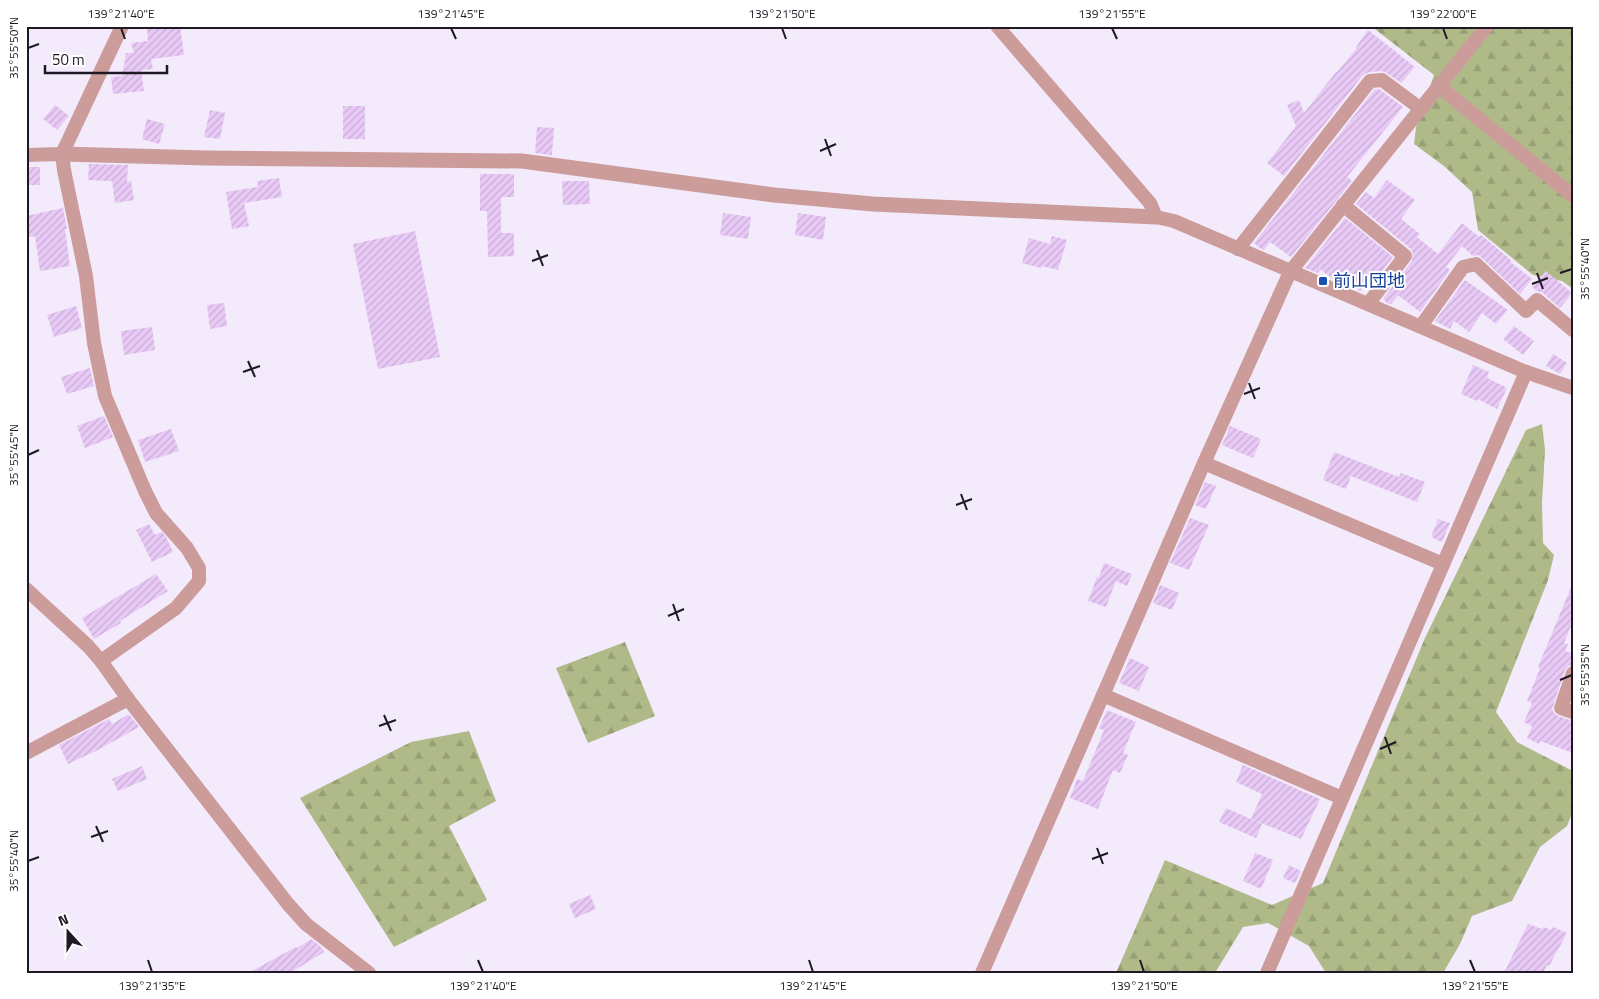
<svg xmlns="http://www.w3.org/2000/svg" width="1599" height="999" font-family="'Titillium Web','Noto Sans JP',sans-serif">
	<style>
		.forest { fill: url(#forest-firs) }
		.building { fill: url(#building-hatch) }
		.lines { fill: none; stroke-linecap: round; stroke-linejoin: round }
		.minor { stroke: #cc9c9b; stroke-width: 14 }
		.tertiary { stroke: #cc9c9b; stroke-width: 15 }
		.ticks { fill: none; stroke: #1e1923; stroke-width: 2 }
		.transit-dot { fill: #1a4fb4; stroke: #fff; stroke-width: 2 }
		.labels { text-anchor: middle; stroke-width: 4; stroke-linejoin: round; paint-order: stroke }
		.transit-label { font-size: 18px; fill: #164399; stroke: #fff; text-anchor: start }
		.neatline { fill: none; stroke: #1e1923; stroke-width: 2 }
		.ticks-label { font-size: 12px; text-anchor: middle; fill: #1e1923 }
	</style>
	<defs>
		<pattern id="forest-firs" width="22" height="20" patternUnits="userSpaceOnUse" patternTransform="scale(1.25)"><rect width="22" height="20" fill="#b0ba89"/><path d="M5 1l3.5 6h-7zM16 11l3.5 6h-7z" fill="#979f76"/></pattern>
		<pattern id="building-hatch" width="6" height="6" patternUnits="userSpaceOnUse" patternTransform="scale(1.25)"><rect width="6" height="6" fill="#e9caf6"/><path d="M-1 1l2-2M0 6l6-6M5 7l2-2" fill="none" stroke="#c7add3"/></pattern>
	</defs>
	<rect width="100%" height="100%" fill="#f3eafc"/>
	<g class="forest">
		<path d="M1371,26h202v263l-11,-8 -29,-6 -55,-45 -6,-38 -28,-26 -30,-22 2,-17 18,-52z"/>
		<path d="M1542,424l3,26 -3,53 1,40 11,12 -6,25 -52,132 21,30 54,28 2,8v33l-6,15 -27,21 -28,54 -40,15 -12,28 -17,29h-117l-17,-27 -41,-23 -25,4 -28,46h-99l49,-113 107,45 51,-22 102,-245 101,-208z"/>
		<path d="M625,642l30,74 -67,27 -32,-75z"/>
		<path d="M469,731l27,70 -47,25 38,74 -93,47 -94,-149 111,-56z"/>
	</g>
	<g class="building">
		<path d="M147,26h33l4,29 -33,4 2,10 -12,1 3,21 -31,3 -2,-17 11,-1 4,-23h8l-3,-10 17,-2z"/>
		<path d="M1368,30l47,37 -14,16 -14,-10 -5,-2 -13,1 -6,3 -79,101 -17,-13 29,-37 -9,-21 12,-5 5,13 32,-41h1l20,-24 -1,-1z"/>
		<path d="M1375,89h4l24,18 -56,70 5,4 -61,76 -21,-15 -6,8 -4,-2 -6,-5z"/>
		<path d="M55,105l14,11 -12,14 -14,-11z"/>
		<rect x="343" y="106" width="22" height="33"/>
		<path d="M210,110l15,3 -5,26 -16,-2z"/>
		<path d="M147,119l18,5 -6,20 -17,-5z"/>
		<path d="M537,127l17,1 -2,27 -17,-2z"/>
		<path d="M89,164l39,1 -1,17 4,-1 3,19 -19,3 -3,-22 -24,-1z"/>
		<rect x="26" y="167" width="14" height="18"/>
		<path d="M480,174h34v23h-13v36h13v23l-26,1 -1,-46h-7z"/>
		<path d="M279,178l3,19 -38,6 5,23 -17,3 -6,-37 32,-5 -1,-6z"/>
		<path d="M1387,180l28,20 -14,19 19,15 -3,3 21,17 24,-31 17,14 2,-2 30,25 -1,2 22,17 -12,15 -38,-36 -4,-3 -5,1 -11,-10 -16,21 4,3 -30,42 -22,-17 -7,9 -4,-1 -4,-4 29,-38 1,-8 -2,-4 -55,-45 10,-12 8,6z"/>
		<path d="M562,181h27l1,23 -27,1z"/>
		<path d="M63,208l4,21h-2l5,37 -30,5 -5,-35 -9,2v-22z"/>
		<path d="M723,213l28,4 -3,22 -28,-4z"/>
		<path d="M798,213l28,4 -3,23 -28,-5z"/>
		<path d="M1345,218l48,39 -24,31 -4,-3 -5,6 -17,-12 -3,4 -6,-3 -14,-11 -2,4 -13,-5z"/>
		<path d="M415,231l25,126 -62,12 -25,-125z"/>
		<path d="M1052,236l15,4 -9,30 -16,-4 -1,2 -19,-5 7,-25 21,6z"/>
		<path d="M1546,271l26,22 -12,15 -17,-15 -6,-2 -5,-4z"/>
		<path d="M1465,280l43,30 -12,14 -14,-11 -13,19 -15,-11 -4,8 -15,-8z"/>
		<path d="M224,303l3,23 -17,3 -3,-24z"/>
		<path d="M76,306l6,22 -28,9 -7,-22z"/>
		<path d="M1514,326l20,15 -11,14 -20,-16z"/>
		<path d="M152,327l3,23 -31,5 -3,-24z"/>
		<path d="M1553,354l14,9 -7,11 -14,-8z"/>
		<path d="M1473,365l16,7 -2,6 20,10 -10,21 -19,-10 -1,2 -16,-7z"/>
		<path d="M90,368l4,18 -27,8 -6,-17z"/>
		<path d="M104,416l9,21 -28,11 -8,-22z"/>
		<path d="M1230,426l31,13 -8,19 -31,-13z"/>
		<path d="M171,429l8,22 -34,11 -7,-22z"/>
		<path d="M1334,452l65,25 2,-4 24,9 -8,20 -66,-26 -5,13 -23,-9z"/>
		<path d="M1205,482l11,4 -10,23 -11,-4z"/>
		<path d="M1190,518l19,7 -20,45 -19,-7z"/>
		<path d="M1438,519l12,4 -8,19 -11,-5z"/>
		<path d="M149,524l6,11 7,-3 4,5 7,15 -21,10 -16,-32z"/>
		<path d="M1104,563l28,11 -5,12 -11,-5 -10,26 -18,-6 9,-24h2z"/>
		<path d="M156,574l12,17 -48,30 1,2 -27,16 -12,-21z"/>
		<path d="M1160,585l19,8 -7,17 -19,-7z"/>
		<path d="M1572,585l1,36 -9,22 4,1 -3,7 8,2v11l-5,2 -3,4 -13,39 2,4 4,3 15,5v32l-33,-12 -1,3 -12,-6 5,-12 -8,-4 8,-19 -5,-2 13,-33 -2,-1z"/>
		<path d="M1130,658l19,9 -10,24 -20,-8z"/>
		<path d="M1107,710l29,12 -13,31 5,2 -8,18 -7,-3 -15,39 -28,-11 7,-19 6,2 21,-51 -5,-2z"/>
		<path d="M129,714l10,13 -43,24 -28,13 -9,-19 50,-26 3,5z"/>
		<path d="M1243,765l77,34 -19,40 -50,-20 11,-25 -26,-12z"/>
		<path d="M142,766l5,13 -29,12 -6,-12z"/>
		<path d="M1226,808l36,16 -6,14 -37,-16z"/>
		<path d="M1255,853l18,7 -12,29 -18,-8z"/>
		<path d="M1289,865l12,6 -6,12 -12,-5z"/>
		<path d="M590,895l6,14 -21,9 -6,-14z"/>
		<path d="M1528,924l14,5 2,-2 7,3 2,-3 14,6 -18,33 -2,-1 -4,8h-39z"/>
		<path d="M311,939l9,7 4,6 -34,21h-42l48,-26 1,1z"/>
	</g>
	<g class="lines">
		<g class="minor">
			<path d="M997,26l153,177 6,14 18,4 352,151 47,16"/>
			<path d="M1440,87l133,109"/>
			<path d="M62,154l2,16 22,106 8,67 11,53 40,95 11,22 31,35 12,20v13l-23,27 -75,53"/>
			<path d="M62,154l60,-128"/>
			<path d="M26,155l36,-1"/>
			<path d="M1343,205l62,51 -37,48"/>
			<path d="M1238,249l132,-168 12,-1 39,29"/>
			<path d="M1421,326l42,-59 13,-3 50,47 11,-11 36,30"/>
			<path d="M1204,463l239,101"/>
			<path d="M26,589l62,57 13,15 27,38 160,205 18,20 63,49"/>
			<path d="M1573,673l-12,35 12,4"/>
			<path d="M1103,695l239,103"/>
			<path d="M26,753l102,-54"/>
			<path d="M982,973l222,-510 86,-191 197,-246"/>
			<path d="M1267,973l259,-601"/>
		</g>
		<path class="tertiary" d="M62,154l145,4 315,3 252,34 99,9 283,13"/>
	</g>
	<path class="ticks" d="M121,28l4,11M451,28l5,11M782,28l4,11M1112,28l5,11M1443,28l4,11M28,48l11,-4M825,139l6,17M820,151l16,-7M537,250l6,16M532,261l16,-6M1537,273l6,16M1560,273l12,-4M1532,284l16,-6M248,361l7,16M243,372l17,-6M1249,383l6,16M1244,394l16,-6M28,455l11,-5M961,494l6,16M956,505l16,-6M673,604l6,17M668,616l16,-7M1560,680l12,-5M384,715l7,16M379,726l17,-6M1385,737l6,17M1380,749l16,-7M96,826l7,16M91,837l17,-6M1097,848l6,16M1092,859l16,-6M28,861l11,-4M148,960l4,12M478,960l5,12M809,960l4,12M1140,960l4,12M1470,960l5,12"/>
	<rect class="transit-dot" x="1318" y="276" width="10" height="10" rx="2.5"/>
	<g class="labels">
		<g class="transit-label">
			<text x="1333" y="287">前山団地</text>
		</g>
	</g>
	<rect width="1599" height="999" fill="none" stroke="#ffffff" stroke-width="55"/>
	<g transform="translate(68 932) rotate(339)" stroke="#ffffff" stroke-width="4" paint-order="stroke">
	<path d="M0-4L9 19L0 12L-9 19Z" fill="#1e1923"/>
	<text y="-8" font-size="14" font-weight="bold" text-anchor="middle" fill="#1e1923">N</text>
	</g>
	<path d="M45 65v8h122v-8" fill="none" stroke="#1e1923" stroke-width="2.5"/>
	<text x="52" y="65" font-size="15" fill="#1e1923" stroke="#ffffff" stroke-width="4" paint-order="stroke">50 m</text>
	<rect x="28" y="28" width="1544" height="944" class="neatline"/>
	<g class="ticks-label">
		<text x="121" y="18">139°21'40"E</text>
		<text x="451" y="18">139°21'45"E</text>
		<text x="782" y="18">139°21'50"E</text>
		<text x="1112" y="18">139°21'55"E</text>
		<text x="1443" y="18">139°22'00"E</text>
		<text transform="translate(14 48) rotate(-90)" y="4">35°55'50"N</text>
		<text transform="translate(1585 269) rotate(-90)" y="4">35°55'40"N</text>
		<text transform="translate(14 455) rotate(-90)" y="4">35°55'45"N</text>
		<text transform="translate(1585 675) rotate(-90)" y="4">35°55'35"N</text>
		<text transform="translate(14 861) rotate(-90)" y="4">35°55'40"N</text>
		<text x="152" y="990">139°21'35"E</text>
		<text x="483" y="990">139°21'40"E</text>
		<text x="813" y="990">139°21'45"E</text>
		<text x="1144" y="990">139°21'50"E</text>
		<text x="1475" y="990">139°21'55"E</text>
	</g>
</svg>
